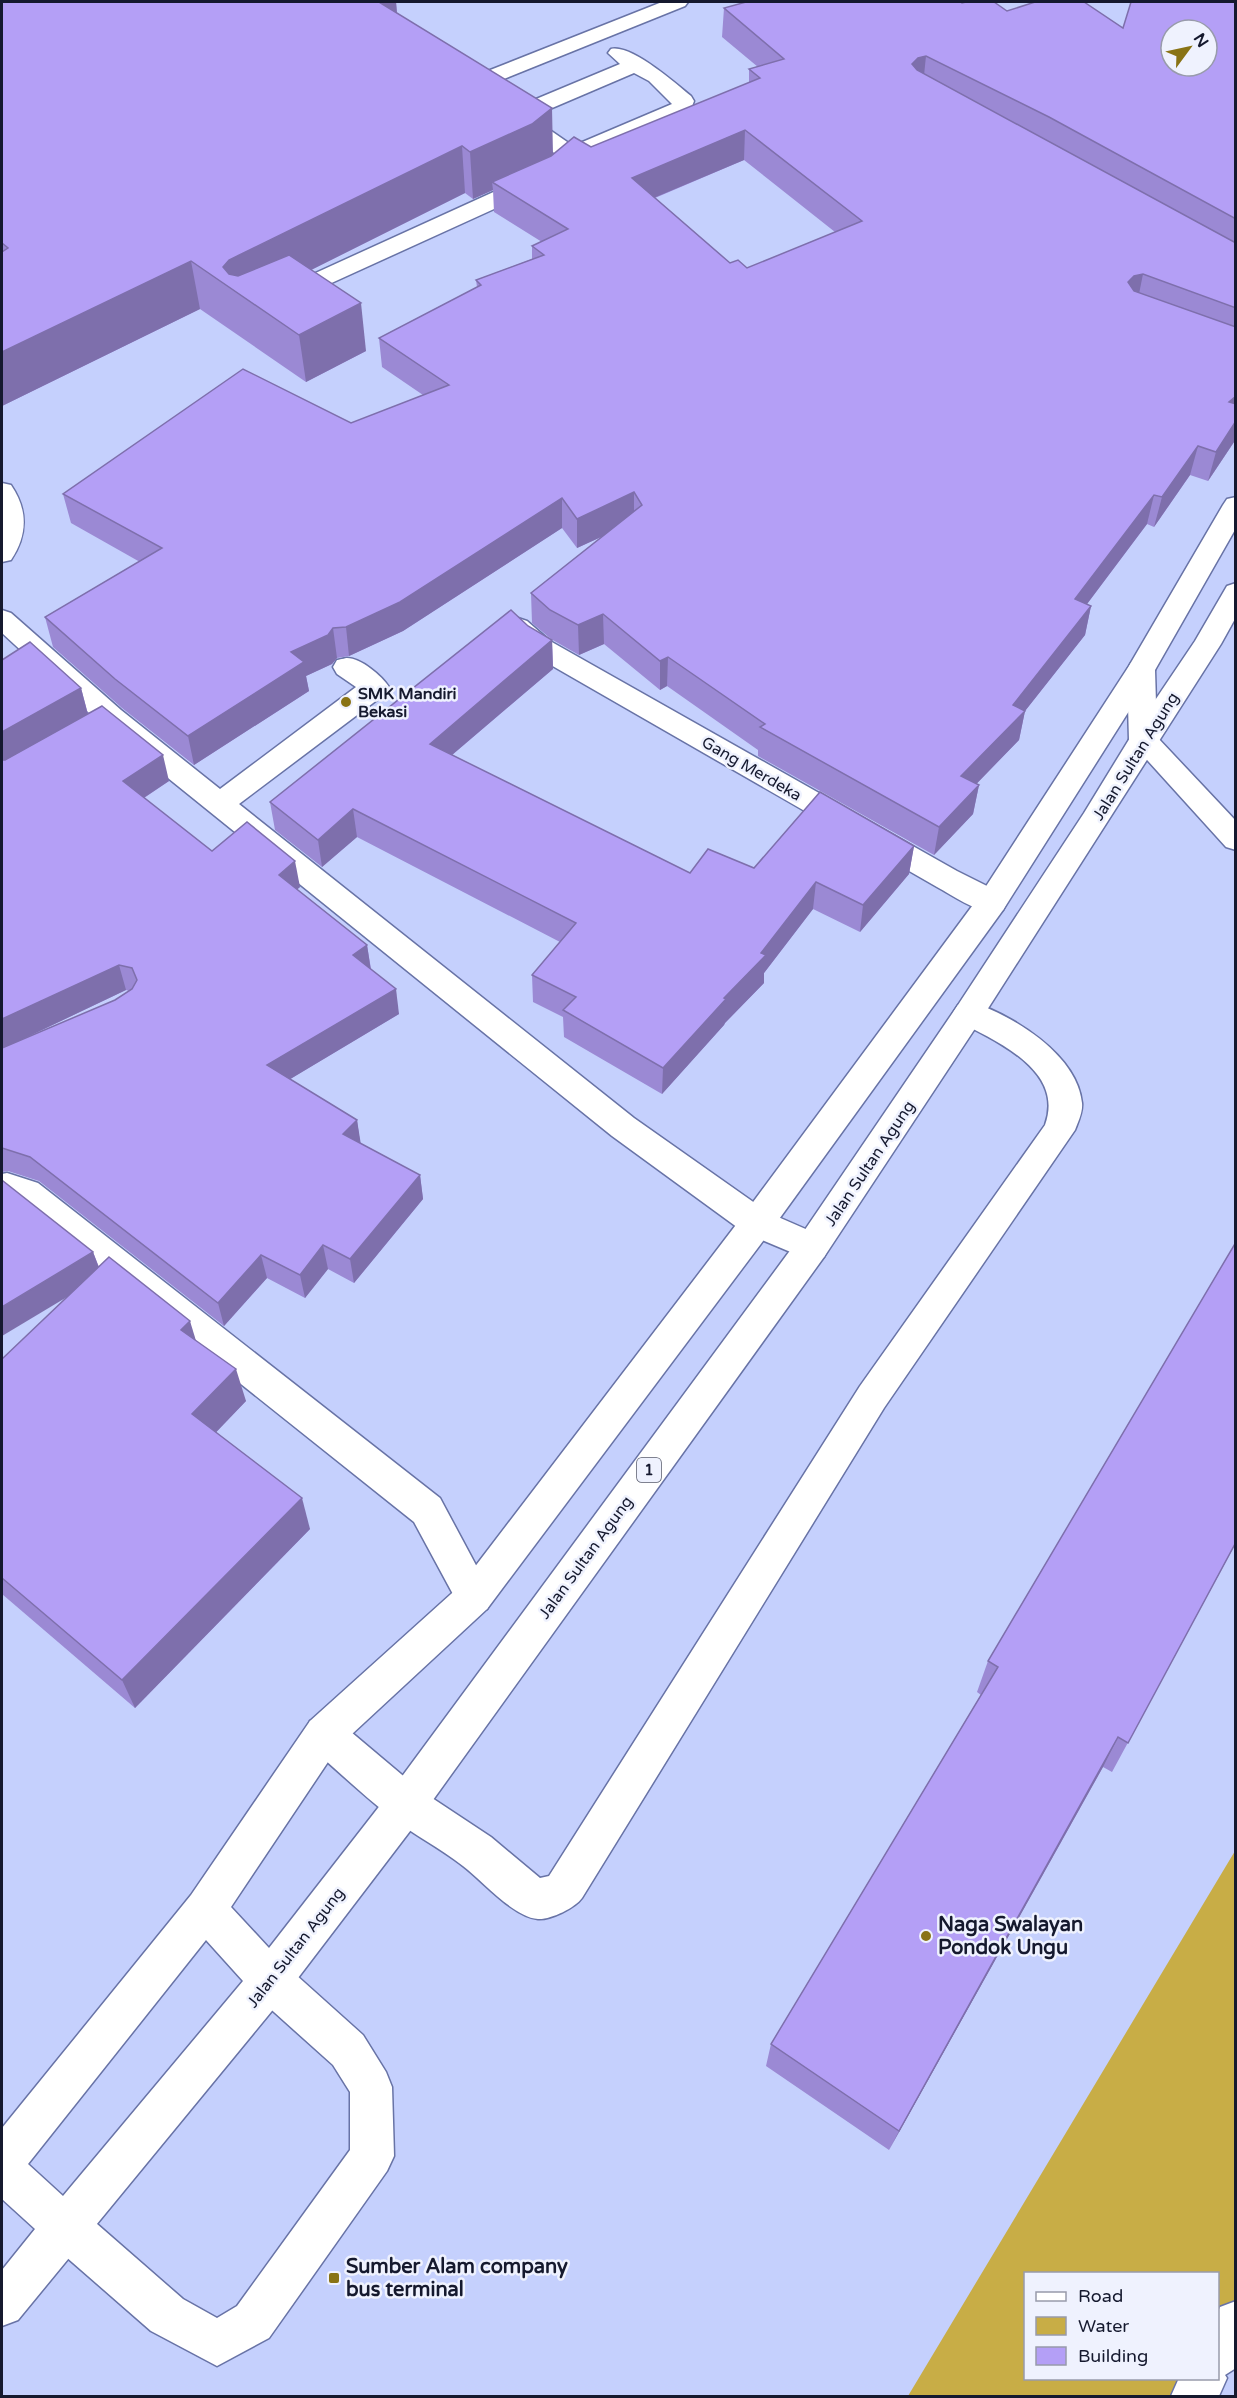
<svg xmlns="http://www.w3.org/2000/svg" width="1237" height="2398" font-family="'Varela Round',sans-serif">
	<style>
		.water { fill: #c8ad46 }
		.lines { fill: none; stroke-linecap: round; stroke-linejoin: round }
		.minor-casing { stroke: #6873a6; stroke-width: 3 }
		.major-casing { stroke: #6873a6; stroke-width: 3 }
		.highway-casing { stroke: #6873a6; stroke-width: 3 }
		.minor { fill: #fff; fill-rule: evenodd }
		.major { fill: #fff; fill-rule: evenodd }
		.highway { fill: #fff; fill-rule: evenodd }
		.wall { fill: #9b89d4; fill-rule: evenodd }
		.shaded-wall { fill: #7e6fac }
		.building { fill: #b49ff6; stroke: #7e6fac; stroke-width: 1.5; fill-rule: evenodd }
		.poi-dot { fill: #897315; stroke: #eff2fe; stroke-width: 2 }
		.labels { text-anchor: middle; stroke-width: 5; stroke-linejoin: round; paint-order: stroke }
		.shield { fill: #eff2fe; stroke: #565a6c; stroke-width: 1.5 }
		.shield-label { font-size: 15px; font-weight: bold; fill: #15192e }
		.poi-label { font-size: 16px; font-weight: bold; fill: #15192e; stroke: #eff2fe; text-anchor: start }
		.street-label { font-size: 16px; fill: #15192e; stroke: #eff2fe }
		.near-poi-label { font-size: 20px; font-weight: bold; fill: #15192e; stroke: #eff2fe; text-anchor: start }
	</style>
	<rect width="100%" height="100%" fill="#c5d0fd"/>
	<path class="water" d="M1235,1851v470l-17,32v-79h-192v104l177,1 -10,17h-285z"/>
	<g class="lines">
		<g class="minor-casing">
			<g id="minor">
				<path d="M662,2h26l-3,4 -196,79 28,22 103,-43 -12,-11 3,-4c20,-5 64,34 80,47l3,5 -4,11 -111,48 -28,23 -259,118 -8,2 -8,-2 -4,-5 4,-5 259,-118 22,-18 -80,-58 -10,-12 8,-9zM634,73l15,8 23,23 -99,42 -42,-29z"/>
				<path d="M2,483l9,2c17,25 17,49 0,75l-9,2z"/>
				<path d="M2,610l9,3 110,97 99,79 136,-102 -19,-13 -4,-7 4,-7c1,0 9,-2 10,-2 14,0 35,18 42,29l-4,7 -146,110 395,314 135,95 55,24 5,10 -5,10 -12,4 -67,-28 -133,-97 -511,-412 -99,-91z"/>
				<path d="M518,618l9,3 23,20 407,230 46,23 4,8 -4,8c-22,7 -47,-13 -66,-23l-407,-234 -25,-26 4,-6z"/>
				<path d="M969,1001c43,14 108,53 113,102 1,9 -4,19 -7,27l-191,278 -302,490c-7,10 -32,22 -44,21 -25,-2 -55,-38 -75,-53 -23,-18 -49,-31 -72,-49 -28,-22 -54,-47 -81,-70l-5,-13 5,-13 14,-6 14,6 82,69 71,47 49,41 9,-2 311,-490 185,-261c20,-55 -48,-83 -87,-104l-5,-8 5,-8z"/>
				<path d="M7,1173l31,10 402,315 53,99 -6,12 -13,5 -13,-5 -47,-87 -400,-319 -7,-3 -5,1v-27z"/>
				<path d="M270,1959l15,6 78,70 23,37 6,15 2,69 -7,15 -118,167 -52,28 -66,-35 -102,-89 -6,-16 6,-16 16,-6 16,6 102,89 34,19 20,-12 113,-156v-58l-17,-27 -78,-70 -6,-15 6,-15z"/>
				<path d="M1236,2301v67l-11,7 2,3 -8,18h-48l8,-18h39v-66l2,-5z"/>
			</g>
		</g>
		<g class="major-casing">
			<path id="major" d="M1141,661l10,2 4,7 2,67 79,84v29l-10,-3 -97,-107 -2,-70 4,-7z"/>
		</g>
		<g class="highway-casing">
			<path id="highway" d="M1236,497v31l-81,142 -152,240 -234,323 -282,376 -149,138 -107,160 38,41 123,-158 408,-553 158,-232 126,-192 49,-80 62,-92 32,-55 9,-3v34l-15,27 -241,377 -156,236 -404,561 -135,177 -267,325 -16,6v-56l33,-41 -33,-30v-71l189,-233 119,-174 151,-136 284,-372 236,-319 148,-228 94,-161 4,-6zM206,1940l37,41 -180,215 -35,-32z"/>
		</g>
		<use href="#minor" class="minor"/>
		<use href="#major" class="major"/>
		<use href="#highway" class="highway"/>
	</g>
	<g class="wall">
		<path d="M2,2h394l1,11 156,141 38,-7 158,-64v-14l9,-2 -36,-30 2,-29 238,-5 45,8 116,17 113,-26v437l-28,42 -18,-6 -36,52 -7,-3 -60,80 4,2 -6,29 -60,76 -6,29 -43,44 3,1 -6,29 -39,41 -176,-99v-6l-91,-64 -7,4 -56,-46 -25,11 -28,-16 -19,-16 -1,-30 72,-57 -26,12 -15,-20 -159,103 -54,25 -12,2 -5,6 -26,12 3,15 -115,74 -72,-57 -69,-61 -8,-30 95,-55 -69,-39 -8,-29 288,-71 72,-28 -41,-28 -3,-29 98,-51 -1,-7 56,-21v-13l10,-4 -48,-30 -1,-22 -20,9 -8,-6 -154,77 55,81 -60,31 -106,-73 -198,97zM744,160l91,72 -88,36 -17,-5 -75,-65z"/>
		<path d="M528,626l24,14 1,29 -101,86 238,118 64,-5 160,-22 -5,28 -49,58 -47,-23 -49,64v10l-39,40 -1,2 -62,69 -98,-57 -1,-20 -30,-15 -1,-27 28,-33 -203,-105 -35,30 -47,-37 -5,-28z"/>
		<path d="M2,660l79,28 7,26 81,67 -25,17 68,53 88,36 -3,2 70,56 4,24 28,45 -109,65 67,41 3,23 60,32 3,24 -69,84 -26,-14 -23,29 -38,-20 -43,48 -185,-145 -31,-10 -6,1v2zM126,990l3,1 -14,9 -98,42z"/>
		<path d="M93,1252l6,15 96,73 51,61 -30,31 94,97 -175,179 -133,-114v-235l67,-63z"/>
		<path d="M1236,1543l-124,229 -9,-5 -214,383 -123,-84 5,-22 210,-349 -4,-3 11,-31z"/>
	</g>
	<g class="shaded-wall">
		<path d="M366,2h30l2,24z"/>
		<path d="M926,56l-3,29 -11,-21 6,-6z"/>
		<path d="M552,108l1,47 -61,27 1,8 -20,9 -3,-47z"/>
		<path d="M745,130l-1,30 -112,47v-29z"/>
		<path d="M462,146l3,47 -216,108 -26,-34 6,-7z"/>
		<path d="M191,261l9,48 -198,97v-54z"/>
		<path d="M1143,274l-6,30 -9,-22 6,-6z"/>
		<path d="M361,303l5,48 -60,31 -7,-47z"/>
		<path d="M1236,396v22l-7,-16z"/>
		<path d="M1236,421v18l-28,42 8,-29z"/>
		<path d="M1198,446l-8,29 -36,52 8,-30z"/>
		<path d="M634,492v30l-57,26v-29z"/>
		<path d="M1154,495l-7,29 -78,104 6,-29z"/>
		<path d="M562,498v30l-159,103 -54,25 -3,-29z"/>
		<path d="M1091,606l-6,29 -60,76 -6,29 -63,65 5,-29 52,-71z"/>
		<path d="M603,614l1,30 -25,11 -1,-30z"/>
		<path d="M333,628l4,30 -5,6 -26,12 3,15 -115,74 -6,-29 103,-84z"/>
		<path d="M552,640l1,29 -121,103 -2,-28z"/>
		<path d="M668,657l-1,29 -7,4v-29z"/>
		<path d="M81,688l7,27 -86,48v-31z"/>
		<path d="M163,755l6,26 -39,26 -7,-26z"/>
		<path d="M979,785l-6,29 -39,41 5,-28z"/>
		<path d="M353,809l4,28 -35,30 -4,-27z"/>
		<path d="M914,846l-5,28 -49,58 3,-27z"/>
		<path d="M295,861l5,26 -16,14 -5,-26z"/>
		<path d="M816,882l-3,27 -49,64v10l-39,40 -1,2 -62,69 1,-26 61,-70 37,-45z"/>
		<path d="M367,945l4,26 -18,-16z"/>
		<path d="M119,965l7,25 -124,59v-30z"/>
		<path d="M396,989l3,25 -127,76 -5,-25z"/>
		<path d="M357,1120l4,25 -18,-11z"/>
		<path d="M420,1175l3,24 -69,84 -4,-24z"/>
		<path d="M323,1245l5,24 -23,29 -5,-23z"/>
		<path d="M93,1252l9,24 -100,60v-29z"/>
		<path d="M261,1255l6,23 -43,48 -6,-23z"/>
		<path d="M190,1321l10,33 -19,-24z"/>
		<path d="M236,1369l10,32 -43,45 -11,-32z"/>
		<path d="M302,1498l8,31 -175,179 -13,-28z"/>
		<path d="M1118,1737l-15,30 -214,383 10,-19z"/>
	</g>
	<g class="building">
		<path d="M2,2h377l173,106 -20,16 -62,28 -8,-6 -233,114 -6,7 6,7 9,2 51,-21 72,48 -62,32 -108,-74 -189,91v-100l6,-4 -6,-5z"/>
		<path d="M746,2h215l1,1 4,-1h28l13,9 28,-9h49l39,26 8,-26h105v217l-187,-102 -123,-61 -8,2 -6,6 5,6 319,173v65l-93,-34 -9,2 -6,6 6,9 102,36v69l-7,6 7,2v17l-20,31 -18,-6 -36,51 -8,-2 -79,104 16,7 -78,99 12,6 -64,65 18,9 -40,42 -179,-100 5,-3 -97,-67 -8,4 -57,-47 -25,11 -28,-15 -19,-17 111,-88 -8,-13 -57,27 -15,-21 -162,104 -54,25 -13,1 -5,7 -37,17 13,10 -116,74 -73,-57 -70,-62 117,-69 -99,-54 180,-125 108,54 98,-38 -70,-47 102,-53 -5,-5 68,-25 -12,-9 36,-17 -76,-47 59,-26 23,-19 17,10 169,-69 -11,-9 35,-10 -60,-51zM1171,30h36v36h-36zM745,130l117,91 -115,47 -9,-8 -8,3 -98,-85z"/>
		<path d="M511,610l17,16 24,14 -122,104 260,129 18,-24 46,19 66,-76 94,54 -51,59 -47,-23 -55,71 5,2 -42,43 2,1 -63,69 -100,-58 13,-13 -44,-22 44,-52 -223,-114 -35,31 -48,-38z"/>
		<path d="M30,642l51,46 -79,44v-72z"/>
		<path d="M102,706l61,49 -40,26 89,70 35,-29 48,39 -16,14 88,70 -14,10 43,34 -129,76 90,55 -14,14 77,41 -70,84 -27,-14 -23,30 -39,-20 -43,48 -188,-146 -28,-9v-100l113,-48 17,-11 5,-9 -5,-12 -13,-3 -117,54v-259h3z"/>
		<path d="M2,1181h1l90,71 -91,55z"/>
		<path d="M1236,1242v300l-108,201 -10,-6 -219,394 -128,-87 227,-377 -10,-6z"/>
		<path d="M109,1257l81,64 -9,9 55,39 -44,45 110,84 -180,182 -120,-102v-219z"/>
	</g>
	<g class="poi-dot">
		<circle cx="346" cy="702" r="6"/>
		<circle cx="926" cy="1936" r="6"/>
		<rect x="328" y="2272" width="12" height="12" rx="3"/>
	</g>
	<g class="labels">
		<rect class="shield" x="637" y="1458" width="24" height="24" rx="4.5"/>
		<g class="shield-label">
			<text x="649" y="1475">1</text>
		</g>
		<g class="poi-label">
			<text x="358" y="699">SMK Mandiri<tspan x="358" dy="18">Bekasi</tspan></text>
		</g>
		<g class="street-label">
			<text transform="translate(1135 756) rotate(-58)" y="6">Jalan Sultan Agung</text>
			<text transform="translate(752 768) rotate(30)" y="6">Gang Merdeka</text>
			<text transform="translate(869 1163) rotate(-56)" y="6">Jalan Sultan Agung</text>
			<text transform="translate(585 1557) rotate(-54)" y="6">Jalan Sultan Agung</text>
			<text transform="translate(295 1947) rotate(-52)" y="6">Jalan Sultan Agung</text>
		</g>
		<g class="near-poi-label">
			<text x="938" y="1931">Naga Swalayan<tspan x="938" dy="23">Pondok Ungu</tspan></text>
			<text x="346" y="2273">Sumber Alam company<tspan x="346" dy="23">bus terminal</tspan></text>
		</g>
	</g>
	<rect width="1237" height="2398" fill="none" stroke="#15192e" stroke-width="6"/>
	<rect x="1024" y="2272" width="195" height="108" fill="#eff2fe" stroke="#989bab" stroke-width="1.5"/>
	<rect x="1036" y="2292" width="30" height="9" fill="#ffffff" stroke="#989bab" stroke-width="1.5"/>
	<text x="1078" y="2302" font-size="18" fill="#15192e">Road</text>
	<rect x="1036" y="2317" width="30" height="18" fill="#c8ad46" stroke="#989bab" stroke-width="1.5"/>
	<text x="1078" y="2332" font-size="18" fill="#15192e">Water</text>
	<rect x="1036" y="2347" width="30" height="18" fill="#b49ff6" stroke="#989bab" stroke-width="1.5"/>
	<text x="1078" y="2362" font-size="18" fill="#15192e">Building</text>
	<g transform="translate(1189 48) rotate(57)"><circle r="28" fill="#eff2fe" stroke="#989bab" stroke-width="1.5"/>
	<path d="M0-4.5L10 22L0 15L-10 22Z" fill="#897315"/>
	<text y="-9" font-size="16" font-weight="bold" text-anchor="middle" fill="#15192e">N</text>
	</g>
</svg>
